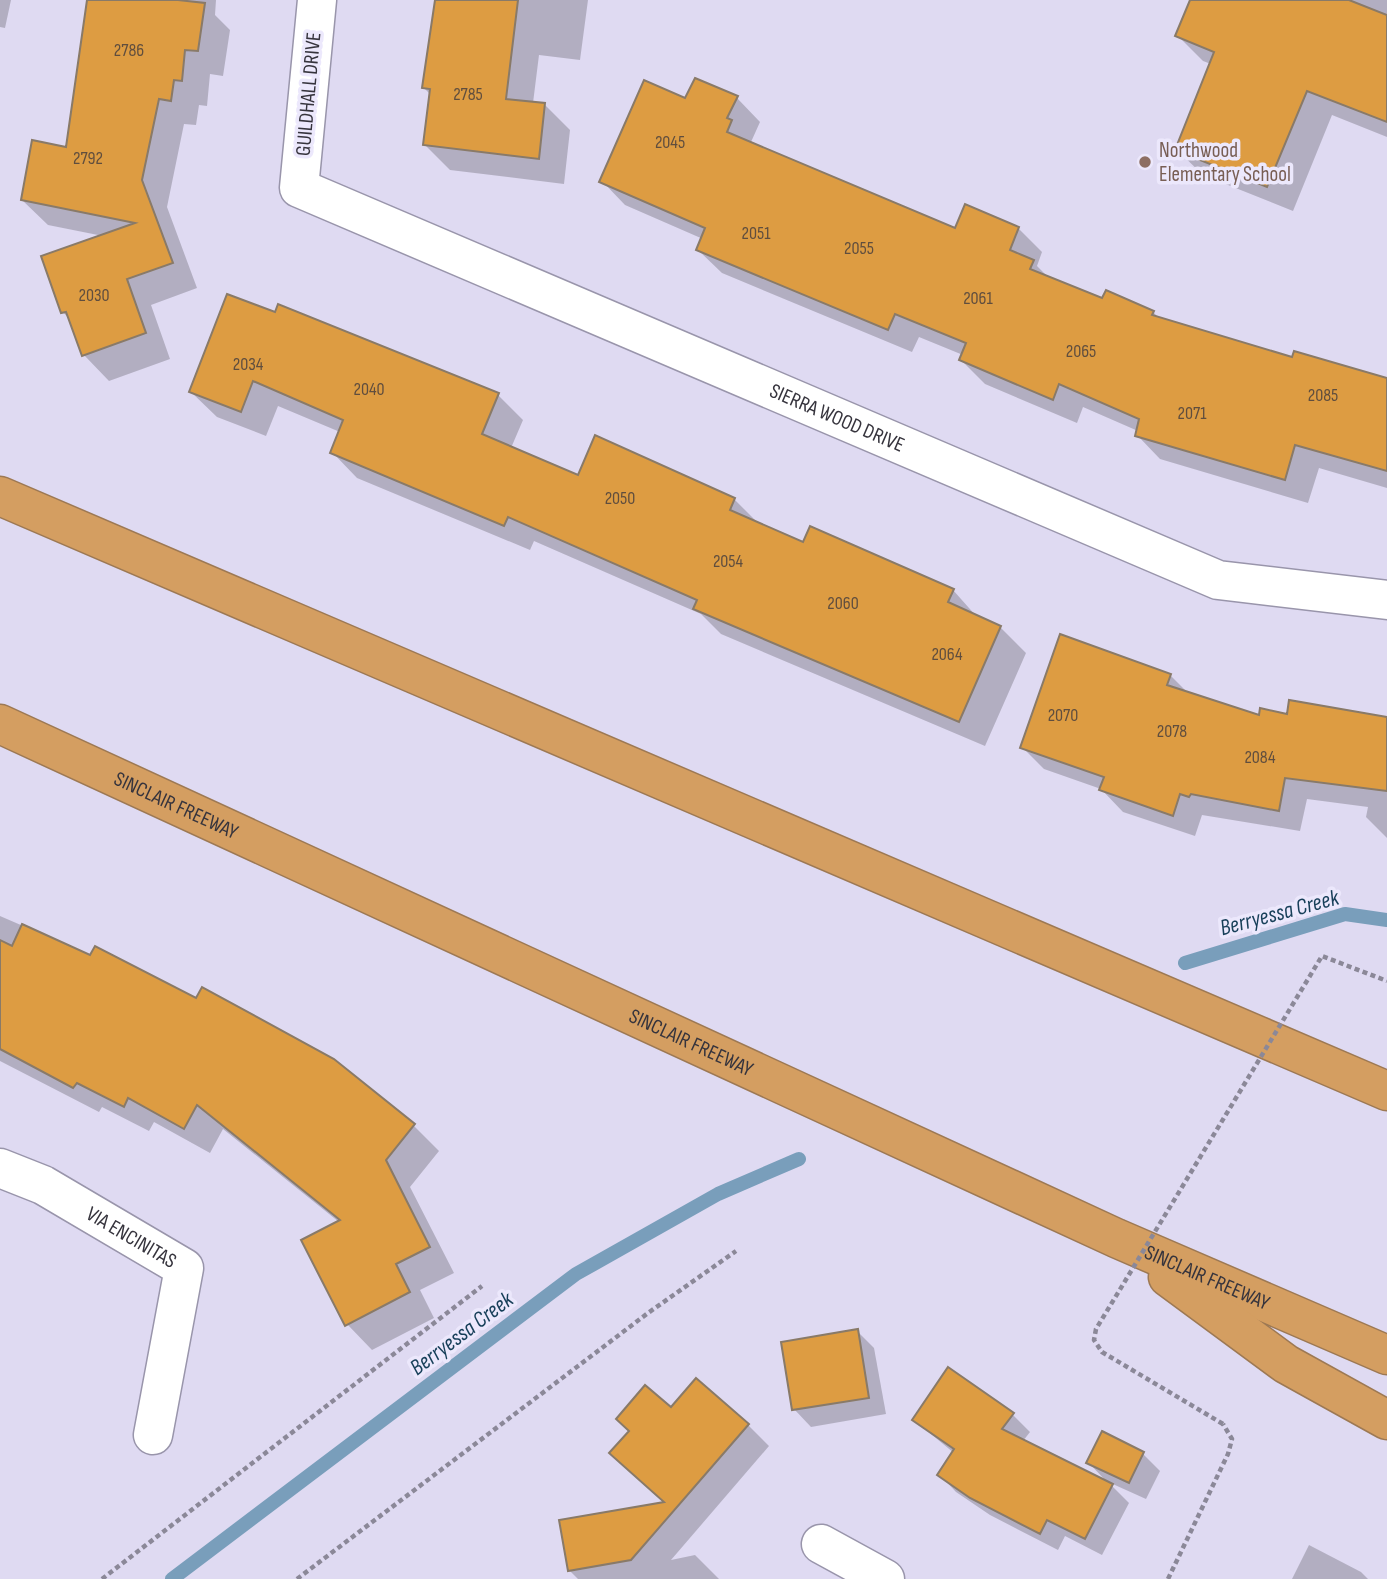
<svg xmlns="http://www.w3.org/2000/svg" width="1387" height="1579" font-family="'Sofia Sans Condensed',sans-serif">
	<style>
		.shadow { fill: #0003 }
		.lines { fill: none; stroke-linecap: round; stroke-linejoin: round }
		.stream { stroke: #799ebb; stroke-width: 14 }
		.building { fill: #dd9c42; stroke: #897a68; stroke-width: 2 }
		.minor-casing { stroke: #9995ab; stroke-width: 41 }
		.highway-casing { stroke: #9d7954; stroke-width: 41 }
		.path { stroke: #8b8898; stroke-width: 4.5; stroke-dasharray: 5 3.5; stroke-linecap: butt }
		.minor { stroke: #fff; stroke-width: 38 }
		.highway { stroke: #d49e61; stroke-width: 38 }
		.path-bridge { stroke: #8b8898; stroke-width: 4.5; stroke-dasharray: 5 3.5; stroke-linecap: butt }
		.education-dot { fill: #8d6e63; stroke: #ece8fc; stroke-width: 2.5 }
		.labels { text-anchor: middle; stroke-width: 7; stroke-linejoin: round; paint-order: stroke }
		.number-label { font-size: 18px; fill: #604e3e }
		.street-label { font-size: 21px; fill: #36343d; stroke: #ece8fc }
		.education-label { font-size: 21px; fill: #785e54; stroke: #ece8fc; text-anchor: start }
		.water-label { font-size: 23px; font-style: italic; fill: #173f59; stroke: #ece8fc }
	</style>
	<rect width="100%" height="100%" fill="#dfdaf2"/>
	<g class="shadow">
		<path d="M0,0h11l-6,28 -5,-1z"/>
		<path d="M89,0h127l-1,15 15,15 -7,46 -13,-2 -3,32 -8,-1 -3,20 -12,-1 -17,83 30,81 -46,17 19,54 -61,22 -25,-26 -13,-34 -8,-9 40,-76 -55,-11 -26,-25 45,-51z"/>
		<path d="M436,0h152l-8,60 -41,-5 -6,48 12,2 25,25 -6,54 -114,-14 -26,-26 7,-49 -7,-7z"/>
		<path d="M1192,0h195v137l-55,-22 -39,96 -90,-36 -26,-25 34,-86 -8,-3 -26,-26z"/>
		<path d="M737,98l23,24 -9,20 4,3 199,85 12,-23 52,21 24,24 -5,14 13,13 52,21 51,12 8,8 132,40 94,20v108l-68,-20 -11,35 -148,-44 -23,-24 1,-4 -55,-24 -6,16 -92,-39 -24,-24 2,-5 -44,-18 -7,15 -190,-79 -24,-23 5,-11 -78,-34 -23,-24 84,-80z"/>
		<path d="M228,297l270,98 25,25 -12,28 68,29 155,22 26,26 44,19 149,46 24,27 23,10 26,26 -41,93 -264,-112 -20,-20 -167,-73 -4,9 -173,-72 -25,-26 8,-20 -62,-26 -12,30 -49,-19 -26,-25z"/>
		<path d="M1170,675l19,19 71,24h127v120l-21,-21 2,-10 -61,-8 -7,32 -98,-16 -7,21 -72,-24 -22,-23 -57,-20 -22,-22z"/>
		<path d="M0,916l333,144 81,66 25,25 -29,36 44,86 -34,17 14,28 -62,32 -25,-26 -8,-102 -116,-93 -13,24 -56,-31 -5,9 -47,-24 -3,5 -99,-51z"/>
		<path d="M857,1331l17,17 12,66 -75,13 -17,-18z"/>
		<path d="M671,1410l77,15 21,21 -98,114 24,-5 24,24h-141l-9,-9 97,-66 -55,-51z"/>
		<path d="M1012,1414l18,18 -7,9 87,43 19,19 -27,52 -37,-19 -7,14 -68,-35 -34,-23 -17,-18 15,-21 -40,-33z"/>
		<path d="M1143,1454l17,17 -14,28 -40,-18 -18,-19z"/>
		<path d="M1309,1545l52,27 7,7h-76z"/>
	</g>
	<g class="lines">
		<g class="stream">
			<path d="M1185,963l160,-49 42,6"/>
			<path d="M172,1579l404,-305 142,-80 81,-35"/>
		</g>
	</g>
	<g class="building">
		<path d="M87,0h91l27,3 -7,48 -13,-1 -3,31 -8,-1 -3,21 -12,-2 -17,81 31,83 -46,16 19,54 -64,23 -16,-44 -5,1 -20,-57 94,-33 -114,-23 11,-60 34,7z"/>
		<path d="M435,0h83l-12,99 39,4 -6,56 -116,-14 7,-56 -8,-1z"/>
		<path d="M1190,0h159l38,15v107l-80,-31 -40,96 -92,-37 39,-98 -39,-16z"/>
		<path d="M695,78l43,18 -11,22 5,2 -5,12 228,96 10,-24 54,23 -9,23 24,10 -4,9 72,29 4,-8 48,21 -2,4 140,42 2,-6 93,27v93l-92,-26 -10,35 -150,-44 4,-17 -80,-35 -6,16 -94,-40 7,-17 -71,-29 -7,16 -192,-80 9,-22 -106,-46 45,-102 41,18z"/>
		<path d="M227,294l48,18 3,-8 221,89 -17,41 96,41 17,-40 140,63 -5,12 73,32 7,-16 144,63 -6,13 53,24 -42,96 -266,-113 4,-9 -189,-83 -4,9 -174,-73 13,-33 -90,-39 -12,31 -52,-20z"/>
		<path d="M1060,634l111,40 -4,11 92,30 1,-7 27,6 2,-14 98,17v74l-102,-13 -6,33 -88,-17 -2,3 -9,-3 -7,22 -74,-26 5,-13 -84,-29z"/>
		<path d="M22,924l68,31 5,-9 101,52 6,-11 132,72 81,65 -29,36 44,87 -34,17 14,28 -65,34 -44,-86 39,-20 -143,-115 -13,24 -56,-31 -4,9 -47,-24 -4,5 -73,-39v-109l12,6z"/>
		<path d="M858,1329l11,69 -77,12 -11,-68z"/>
		<path d="M948,1367l66,46 -12,16 111,55 -28,55 -38,-19 -7,14 -70,-36 -33,-23 17,-26 -42,-29z"/>
		<path d="M696,1378l53,46 -118,136 -63,11 -9,-51 105,-18 -55,-49 20,-22 -13,-12 29,-34 26,22z"/>
		<path d="M1102,1431l42,21 -15,31 -43,-20z"/>
	</g>
	<g class="lines">
		<g class="minor-casing">
			<g id="minor">
				<path id="s1" d="M317,0l-18,188 919,392 169,20"/>
				<path id="s2" d="M0,1168l43,17 141,83 -31,167"/>
				<path d="M821,1544l64,35"/>
			</g>
		</g>
		<g class="highway-casing">
			<g id="highway">
				<path d="M0,496l1387,595"/>
				<path id="s3" d="M0,724l1116,514 271,117"/>
				<path d="M1168,1277l118,87 101,56"/>
			</g>
		</g>
		<g class="path">
			<path d="M102,1579l380,-293"/>
			<path d="M297,1579l351,-266 88,-62"/>
			<path d="M1168,1579l60,-125 4,-15 -9,-15"/>
		</g>
		<use href="#minor" class="minor"/>
		<use href="#highway" class="highway"/>
		<path class="path-bridge" d="M1223,1424l-121,-72 -8,-12 2,-11 226,-373 65,25"/>
	</g>
	<circle class="education-dot" cx="1145" cy="162" r="7"/>
	<g class="labels">
		<g class="number-label">
			<text x="129" y="56">2786</text>
			<text x="468" y="100">2785</text>
			<text x="670" y="148">2045</text>
			<text x="88" y="164">2792</text>
			<text x="756" y="239">2051</text>
			<text x="859" y="254">2055</text>
			<text x="94" y="301">2030</text>
			<text x="978" y="304">2061</text>
			<text x="1081" y="357">2065</text>
			<text x="248" y="370">2034</text>
			<text x="369" y="395">2040</text>
			<text x="1323" y="401">2085</text>
			<text x="1192" y="419">2071</text>
			<text x="620" y="504">2050</text>
			<text x="728" y="567">2054</text>
			<text x="843" y="609">2060</text>
			<text x="947" y="660">2064</text>
			<text x="1063" y="721">2070</text>
			<text x="1172" y="737">2078</text>
			<text x="1260" y="763">2084</text>
		</g>
		<g class="street-label">
			<text transform="translate(308 94) rotate(-85)" y="7">GUILDHALL DRIVE</text>
			<text dy="7" stroke="none"><textPath href="#s1" startOffset="774">SIERRA WOOD DRIVE</textPath></text>
			<text dy="7" stroke="none"><textPath href="#s3" startOffset="194">SINCLAIR FREEWAY</textPath></text>
			<text dy="7" stroke="none"><textPath href="#s3" startOffset="761">SINCLAIR FREEWAY</textPath></text>
			<text dy="7" stroke="none"><textPath href="#s2" startOffset="149">VIA ENCINITAS</textPath></text>
			<text dy="7" stroke="none"><textPath href="#s3" startOffset="1328">SINCLAIR FREEWAY</textPath></text>
		</g>
		<g class="education-label">
			<text x="1159" y="157">Northwood<tspan x="1159" dy="24">Elementary School</tspan></text>
		</g>
		<g class="water-label">
			<text transform="translate(1279 912) rotate(-15)" y="8">Berryessa Creek</text>
			<text transform="translate(461 1333) rotate(-37)" y="8">Berryessa Creek</text>
		</g>
	</g>
</svg>
